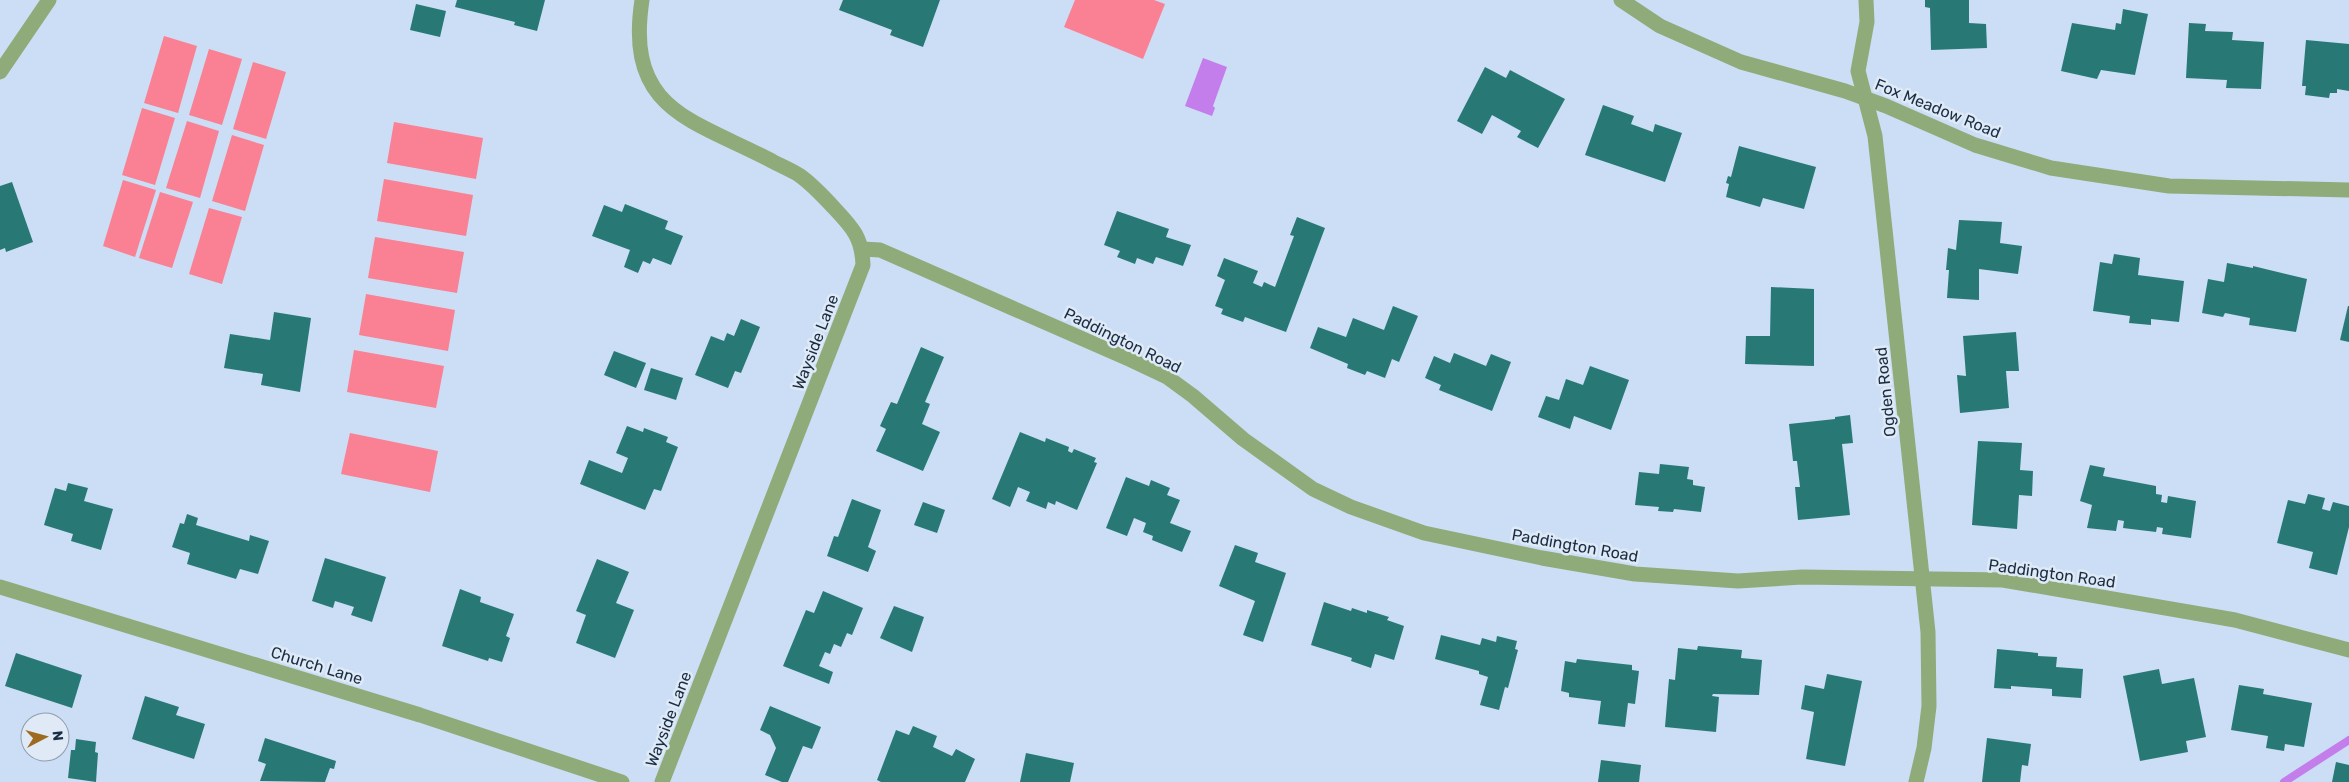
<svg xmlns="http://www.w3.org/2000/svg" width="2349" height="782" font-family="Rubik,sans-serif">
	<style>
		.green { fill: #f98193 }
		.water { fill: #c37eeb }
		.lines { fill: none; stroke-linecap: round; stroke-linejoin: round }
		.stream { stroke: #c37eeb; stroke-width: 8 }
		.building { fill: #287976 }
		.minor { stroke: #8fab79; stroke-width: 15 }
		.labels { text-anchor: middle; stroke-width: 5; stroke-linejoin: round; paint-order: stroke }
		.street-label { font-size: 16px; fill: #192d43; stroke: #e0eaf6 }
	</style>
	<rect width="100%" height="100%" fill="#cbdef5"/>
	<g class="green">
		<path d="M1075,0h79l11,4 -22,55 -79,-32z"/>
		<path d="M164,36l33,10 -19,67 -34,-10z"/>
		<path d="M209,49l33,10 -20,66 -33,-10z"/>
		<path d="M253,62l33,10 -20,67 -33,-10z"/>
		<path d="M142,108l33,10 -20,67 -33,-10z"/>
		<path d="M187,121l32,10 -19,67 -34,-10z"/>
		<path d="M394,122l89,16 -7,41 -89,-16z"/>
		<path d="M232,135l32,10 -19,66 -33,-10z"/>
		<path d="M384,179l89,16 -7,41 -89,-15z"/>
		<path d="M123,180l33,10 -21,67 -32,-11z"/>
		<path d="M160,192l33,10 -21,66 -33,-10z"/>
		<path d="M209,208l33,9 -20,67 -33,-10z"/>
		<path d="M375,237l89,15 -7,41 -89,-15z"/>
		<path d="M366,294l89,16 -7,41 -89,-16z"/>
		<path d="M354,350l90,16 -8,42 -89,-16z"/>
		<path d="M350,433l88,18 -8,41 -89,-18z"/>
	</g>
	<path class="water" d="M1203,58l24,9 -14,39 2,2 -3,8 -27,-10z"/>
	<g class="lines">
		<path class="stream" d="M2284,782l65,-42"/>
	</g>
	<g class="building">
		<path d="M457,0h88l-8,31 -23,-6 1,-3 -60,-15z"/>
		<path d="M843,0h97l-17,47 -33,-12 2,-5 -53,-20z"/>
		<path d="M1925,0h44v23l17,1 1,24 -56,2 -1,-42 -5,-1z"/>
		<path d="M416,4l30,7 -6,26 -30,-7z"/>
		<path d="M2123,9l25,5 -13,61 -34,-5 -4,9 -36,-8 11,-48 43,7 1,-7 5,1z"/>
		<path d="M2189,23l17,1 -1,7 28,1 -1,8 32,2 -3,47 -35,-1 1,-8 -41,-2z"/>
		<path d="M2306,40l43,4v47l-12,-2v4h-7l-1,5 -24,-3 1,-9h-4z"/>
		<path d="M1485,67l21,11 4,-8 55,29 -27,49 -21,-11 4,-6 -29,-16 -10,19 -25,-13z"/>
		<path d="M1603,105l31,11 -3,8 22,8 2,-8 27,9 -17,49 -80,-27z"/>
		<path d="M1739,146l77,21 -12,42 -41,-11 -3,9 -34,-10 3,-13 -3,-1 2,-7 3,1z"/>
		<path d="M12,182l21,60 -27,10 -1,-4 -5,2v-64z"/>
		<path d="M625,204l43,17 -3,8 18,7 -12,29 -18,-7 -3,6 -7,-3 -5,12 -14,-6 6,-17 -38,-14 12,-31 18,7z"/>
		<path d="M1117,211l52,18 -3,8 25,8 -8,21 -27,-9 -3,7 -16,-6 -2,6 -18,-7 3,-6 -16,-6z"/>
		<path d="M1297,217l28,11 -39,104 -41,-15 -2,5 -22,-8 2,-5 -8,-3 10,-26 -8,-4 7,-18 34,13 -5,12 9,4 2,-5 11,5 19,-51 -4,-1z"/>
		<path d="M1959,220l43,2 -2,21 22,3 -4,28 -39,-5v31l-32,-2 2,-28h-3l2,-22 8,2z"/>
		<path d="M2114,254l26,4 -2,17 46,6 -5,41 -28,-3v6l-22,-2 1,-7 -37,-5 7,-49 12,2z"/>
		<path d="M2227,263l26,5v-2l54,13 -11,53 -47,-7 1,-7 -25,-5 -2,4 -21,-4 6,-34 16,3z"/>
		<path d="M1771,287l43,2v77l-69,-2 1,-28h24z"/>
		<path d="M1393,306l25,10 -19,46 -7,-3 -7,19 -18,-7 -2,4 -18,-7 1,-4 -38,-16 8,-21 28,10 7,-19 31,12z"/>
		<path d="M2348,306h1v36l-9,-2z"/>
		<path d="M274,312l37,6 -11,74 -39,-7 2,-11 -39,-6 6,-34 40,6z"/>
		<path d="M741,319l19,8 -19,46 -6,-2 -7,17 -33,-13 16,-39 13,5 3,-8 7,3z"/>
		<path d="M2016,332l3,39h-13l3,37 -49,5 -3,-38 9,1 -3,-40z"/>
		<path d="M921,347l23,10 -19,45 5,2 -8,20 18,8 -17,39 -47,-20 10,-22 -6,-3 11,-24 6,2z"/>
		<path d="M614,351l32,12 -10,25 -32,-13z"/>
		<path d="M1454,353l32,13 5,-12 20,8 -19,49 -53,-21 2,-5 -16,-7 9,-22 16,7z"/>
		<path d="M1590,366l39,14 -18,50 -37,-14 -4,13 -32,-12 8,-21 13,4 7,-21 17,6z"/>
		<path d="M651,368l32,10 -7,22 -32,-10z"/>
		<path d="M1850,415l3,28 -11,1 8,71 -52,5 -3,-33h5l-3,-26h-4l-4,-37 46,-5v-2z"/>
		<path d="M627,426l16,6 1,-4 24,9 -2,5 12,5 -17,44 -7,-2 -9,21 -65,-26 9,-24 33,13 6,-15 -12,-5z"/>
		<path d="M1020,432l25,10 1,-4 23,9 -1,4 4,2 2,-4 22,9 -2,4 3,1 -20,47 -21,-9 -1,4 -7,-3 -2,7 -20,-8 4,-9 -12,-5 -8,20 -18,-8z"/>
		<path d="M1978,441l44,2 -2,27 13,1 -1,25 -13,-1 -2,34 -45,-4z"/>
		<path d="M1660,464l29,3 -2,12 6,1v5l12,2 -4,25 -27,-3 -1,3 -15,-1 1,-4 -24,-2 4,-33 20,2z"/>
		<path d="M2090,465l15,3 -2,8 53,10v8l6,1 -1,7 6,1 1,-7 28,5 -5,37 -29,-4 1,-6 -6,-1 -1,5 -33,-4 1,-7 -6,-1 -2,11 -29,-3 5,-23 -12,-4z"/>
		<path d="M1126,477l23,9 2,-6 19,8 -3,7 13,5 -10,23 21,8 -9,21 -30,-12 1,-4 -10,-4 3,-9 -12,-5 -7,18 -21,-8z"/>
		<path d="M68,483l20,5 -4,13 29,8 -12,41 -30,-9 2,-7 -29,-9 11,-37 11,3z"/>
		<path d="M2308,494l17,4 -3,11 8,2 3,-9 16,4v21l-12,48 -28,-7 4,-16 -36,-9 11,-43 17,4z"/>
		<path d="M852,499l29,11 -13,37 8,4 -8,21 -41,-16 7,-20 4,1z"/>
		<path d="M923,502l22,8 -8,23 -23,-8z"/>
		<path d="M187,514l11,4 -2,7 53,16 1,-6 19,6 -11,33 -18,-5 -4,10 -49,-15 3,-11 -18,-6 8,-24 4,1z"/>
		<path d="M1235,545l23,8 -3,9 31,11 -23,69 -20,-7 12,-34 -36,-15z"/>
		<path d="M325,558l61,19 -14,45 -21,-7 3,-8 -19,-6 -2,7 -21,-7z"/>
		<path d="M597,559l32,13 -13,31 18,7 -19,48 -39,-15 10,-28 -10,-4z"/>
		<path d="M460,589l21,8 -1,5 34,12 -8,22 4,2 -8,24 -13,-4 -1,3 -46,-15z"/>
		<path d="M823,591l40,17 -11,27 -5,-2 -6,14 -7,-3 -4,10 -5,-2 -6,14 14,6 -4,12 -46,-18 23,-56 8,3z"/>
		<path d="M1324,602l27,9 1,-3 15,5v-3l22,7 -2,3 17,6 -10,34 -19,-6 -4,14 -20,-7 1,-3 -41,-13z"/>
		<path d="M894,606l30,11 -12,35 -32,-14z"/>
		<path d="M1441,635l39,10 2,-7 14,4 1,-6 20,5 -2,8 3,1 -10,38 -3,-1 -6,23 -19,-5 8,-28 -9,-3v-3l-44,-12z"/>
		<path d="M1698,646l44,4 -1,8 21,2 -3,35 -46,-1 -1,2 7,1 -3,35 -51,-5 4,-48 6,1 3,-32 19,2z"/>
		<path d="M1997,649l41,4v3l19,1 -1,10 27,2 -2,29 -29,-2v-7l-41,-3v3l-17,-1z"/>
		<path d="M16,653l66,22 -10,33 -67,-22z"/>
		<path d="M1577,659l55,6v5l7,1 -4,33 -7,-1 -3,24 -27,-3 3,-23 -32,-4v-4l-8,-2 4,-30 11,2z"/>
		<path d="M2159,669l3,15 32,-6 12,59 -20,4 2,11 -48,9 -17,-85z"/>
		<path d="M1827,674l35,7 -17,85 -39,-7 8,-47 -13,-3 4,-24 19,4z"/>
		<path d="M2239,685l25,4 -1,5 49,9 -8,44 -19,-3 -1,7 -18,-3 2,-12 -37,-6z"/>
		<path d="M145,696l34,11 -3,8 29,9 -11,35 -62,-20z"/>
		<path d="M770,706l51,21 -9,22 -9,-3 -15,36h-6l-17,-7 11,-27 -6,-13 -10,-5z"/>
		<path d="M913,726l24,10 -4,11 19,9 4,-7 19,10 -10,23h-84l-4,-2 19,-50 13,5z"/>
		<path d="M265,738l71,23 -2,8 -4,-1 -5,14 -65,-1 6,-17 -8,-3z"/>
		<path d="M1987,738l44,6 -3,22 -6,-1 -2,17h-38z"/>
		<path d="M76,739l20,3 -1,10 3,1 -2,29 -28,-4 3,-28h4z"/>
		<path d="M1026,753l48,10 -4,19h-50z"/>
		<path d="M1601,760l40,5 -2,17h-41z"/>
		<path d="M2336,762l13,3v17h-17z"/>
	</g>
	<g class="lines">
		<g class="minor">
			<path d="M642,0c-17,111 50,119 130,161 9,5 19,9 27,14 13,9 25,22 36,34 18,19 27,29 28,56l-201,517"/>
			<path d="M1621,0l39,26 81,36 104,29 41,15 89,39 76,23 118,18 180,4"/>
			<path d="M1866,0l1,22 -9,49 17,65 53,496 1,74 -5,42 -8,34"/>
			<path d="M0,72l49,-72"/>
			<path d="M862,249l18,1 251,110 36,17 26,19 50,43 70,50 38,18 73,26 118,25 93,16 103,7 64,-4 201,3 232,40 114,30"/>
			<path d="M0,587l420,128 202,67"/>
		</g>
	</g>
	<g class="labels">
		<g class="street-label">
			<text transform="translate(1938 108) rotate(22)" y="6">Fox Meadow Road</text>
			<text transform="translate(1123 340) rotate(26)" y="6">Paddington Road</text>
			<text transform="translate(815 342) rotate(-69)" y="6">Wayside Lane</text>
			<text transform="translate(1885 392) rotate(-96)" y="6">Ogden Road</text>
			<text transform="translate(1575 545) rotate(10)" y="6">Paddington Road</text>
			<text transform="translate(2052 573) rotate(8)" y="6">Paddington Road</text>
			<text transform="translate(317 665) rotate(17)" y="6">Church Lane</text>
			<text transform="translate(668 719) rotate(-69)" y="6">Wayside Lane</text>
		</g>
	</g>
	<g transform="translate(45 737) rotate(84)"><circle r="24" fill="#e0eaf6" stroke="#909eae"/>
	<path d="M0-4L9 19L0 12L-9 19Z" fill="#9d6a20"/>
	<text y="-8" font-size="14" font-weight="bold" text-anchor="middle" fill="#192d43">N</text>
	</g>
</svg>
